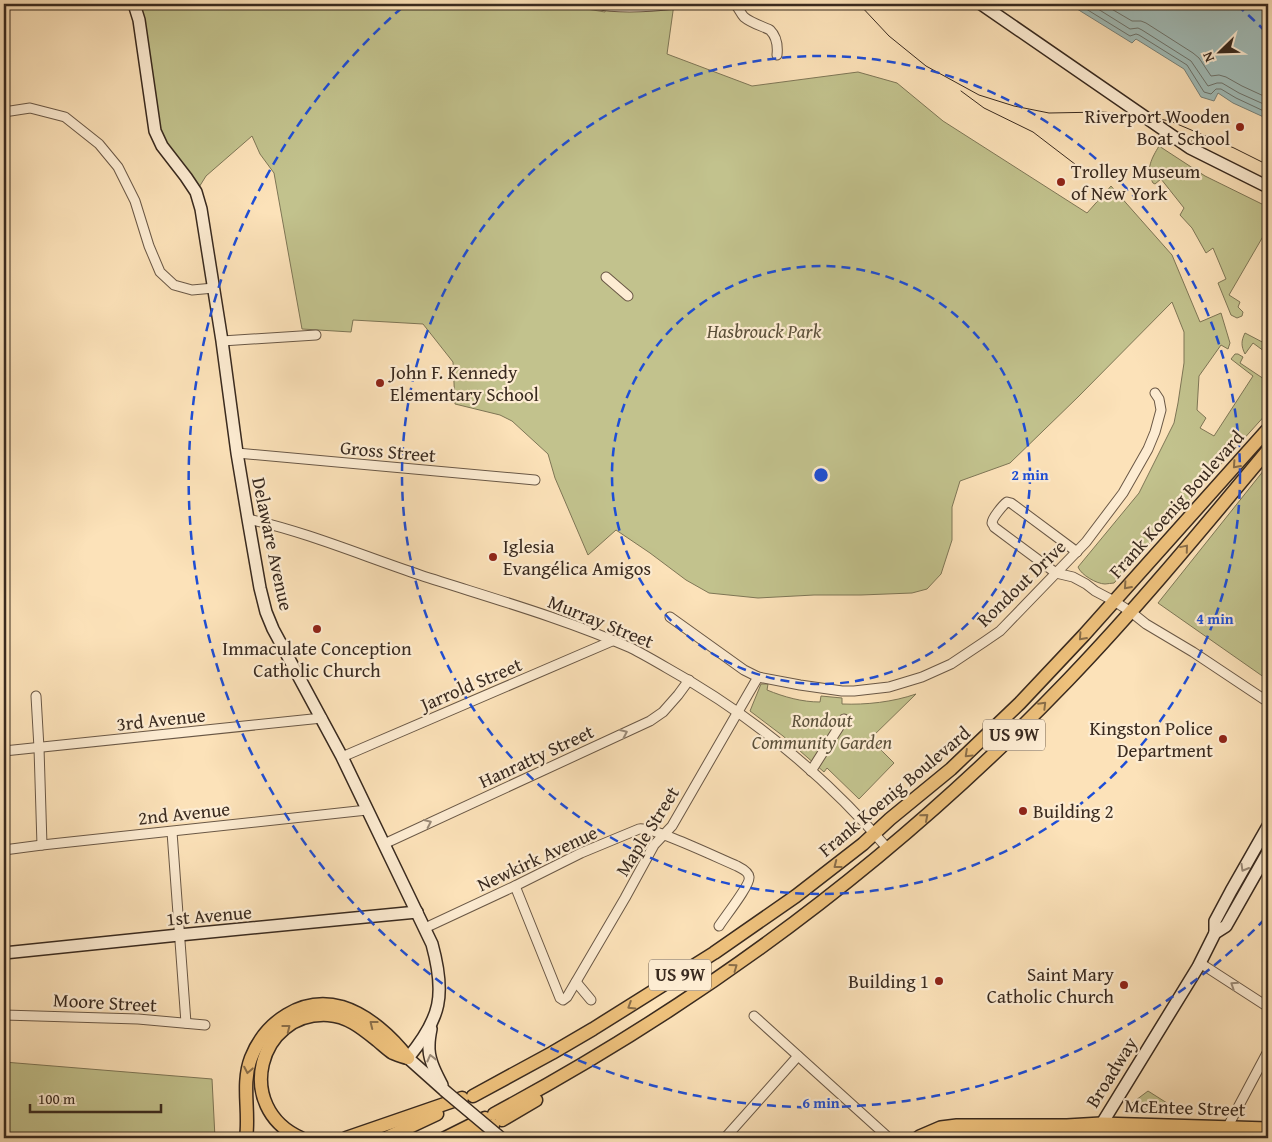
<svg xmlns="http://www.w3.org/2000/svg" width="1272" height="1142" font-family="'Gentium Book Plus',serif">
	<style>
		.green { fill: #c2c28d; stroke: #7e7656 }
		.water { fill: #a1bcb8; stroke: #77827b }
		.lines { fill: none; stroke-linecap: round; stroke-linejoin: round }
		.shore { stroke: #6d736c; stroke-width: 1 }
		.street-casing { stroke: #6a5846; stroke-width: 11 }
		.secondary-casing { stroke: #392a1f; stroke-width: 14 }
		.primary-casing { stroke: #392a1f; stroke-width: 15 }
		.highway-casing { stroke: #392a1f; stroke-width: 18 }
		.street { stroke: #fdecd2; stroke-width: 9 }
		.secondary { stroke: #fdecd2; stroke-width: 11 }
		.primary { stroke: #eec17c; stroke-width: 12 }
		.highway { stroke: #eec17c; stroke-width: 15 }
		.tram { stroke: #392a1f; stroke-width: 1 }
		.secondary-bridge-casing { stroke: #392a1f; stroke-width: 14; stroke-linecap: butt }
		.secondary-bridge { stroke: #fdecd2; stroke-width: 11 }
		.oneway { stroke: #8a6e49 }
		.oneway2 { stroke: #9b8b78 }
		.ring { fill: none; stroke: #1d4ed8; stroke-width: 2.5; stroke-dasharray: 9 6 }
		.poi-dot { fill: #8f2418; stroke: #fdecd2; stroke-width: 2 }
		.labels { text-anchor: middle; stroke-width: 4.5; stroke-linejoin: round; paint-order: stroke }
		.shield { fill: #fdecd2; stroke: #746455; stroke-width: 1 }
		.shield-label { font-size: 18px; font-weight: bold; fill: #392a1f }
		.poi-label { font-size: 19px; fill: #392a1f; stroke: #fdecd2; text-anchor: end }
		.park-label { font-size: 19px; font-style: italic; fill: #5b503a; stroke: #fdecd2 }
		.street-label { font-size: 19px; fill: #392a1f; stroke: #fdecd2 }
		.centre { fill: #1d4ed8; stroke: #fdecd2; stroke-width: 2.5 }
		.ring-label { font-size: 15px; text-anchor: middle; font-weight: bold; fill: #1d4ed8; stroke: #fdecd2; stroke-width: 4.5; stroke-linejoin: round; paint-order: stroke }
	</style>
	<rect width="100%" height="100%" fill="#fce2b9"/>
	<filter id="stains"><feTurbulence type="fractalNoise" baseFrequency=".004" numOctaves="4"/><feColorMatrix values="0 0 0 0 .2 0 0 0 0 .09 0 0 0 0 .02 0 0 0 .5 -.17"/></filter>
	<radialGradient id="worn" r=".72"><stop offset=".6" stop-color="#630" stop-opacity="0"/><stop offset="1" stop-color="#630" stop-opacity=".3"/></radialGradient>
	<g class="green">
		<path d="M134,4h423l48,8 2,-8h67l-7,50 85,32 106,-14 39,11 46,38 144,92 24,-27 61,69 28,67 21,-9 9,30 -2,6 -7,-4 -22,31 -2,34 9,8 -6,10 14,8 39,-60 -22,-17 4,-5h3l5,3 -3,6 27,18 1,-2v33l-154,171c-3,0 -6,1 -9,1 -8,0 -24,-9 -27,-17l61,-74 35,-70 4,-20 6,-40v-31l-12,-30 -94,95 -68,66 -50,18 -8,26v33l-11,34 -14,15 -15,4 -51,2h-47l-56,3 -49,-5 -23,-13 -36,-27 -34,-23 -28,25 -33,-77 -7,-24 -36,-33 -12,-6 -45,-11 -2,-42 -30,-38 -70,-4 -2,12 -49,-3 -28,-156 -14,-19 -8,-18 -46,40 -10,16 -34,-46z"/>
		<path d="M1159,146l46,30 63,31v28l-3,-2 -36,62 11,7 -2,5 5,5 -1,4 -5,2 -6,-3 -13,-32 8,-4 -13,-31 -7,5 -14,-25 -12,-13 4,-7 -23,-29 -6,5 -2,-1c-8,-14 -1,-25 6,-37z"/>
		<path d="M1245,333l23,12v9l-15,-11 -8,11c-4,-8 -4,-13 0,-21z"/>
		<path d="M1268,465v215l-110,-77z"/>
		<path d="M761,684h7l-1,6c17,7 35,12 53,12l1,-6 21,2v6c24,1 51,-2 74,-10l-46,45 24,24 -35,36 -32,-31 -3,4 -41,-36 -33,-25z"/>
		<path d="M4,1062l208,17 3,59h-211z"/>
		<path d="M1148,1091l19,12 2,9 -39,-2 -2,-4z"/>
	</g>
	<path class="water" d="M1069,4h199v115l-35,-16 -15,-10 -4,8 -13,-4 -17,-28 -48,-30 -4,4z"/>
	<g class="lines">
		<g class="shore">
			<path d="M1078,4l52,32 6,-2 3,1 48,30 17,27 7,2 5,-5h5l15,9 32,15"/>
			<path d="M1090,4l40,25 8,-1 4,2 49,31 17,25 9,-3h5l17,10 29,13"/>
			<path d="M1103,4l29,17h9l5,2 47,30 6,5 12,18 8,-1 7,2 16,9 26,12"/>
		</g>
		<g class="street-casing">
			<g id="street">
				<path d="M594,4c26,5 55,3 82,0"/>
				<path d="M734,4c5,3 6,9 10,13 7,6 18,9 26,13 7,7 8,16 7,25"/>
				<path d="M4,112l26,-4 35,9 34,27 19,23 17,34 14,45 11,26 14,13 18,5 22,-2"/>
				<path d="M606,277l22,19"/>
				<path d="M222,341l94,-6"/>
				<path d="M237,453l298,27"/>
				<path d="M248,519c59,13 115,37 172,56 71,23 143,43 211,73 12,6 24,13 36,20 83,46 159,109 221,181"/>
				<path d="M1077,552l-66,-49 -4,-1c-4,3 -15,16 -15,21 1,2 2,3 2,4l62,46 17,4 13,7 9,7 19,10 17,11 15,12 47,28 75,50"/>
				<path d="M670,617l74,53 14,7 42,8 42,6h12l35,-4 33,-10 29,-13 33,-22 16,-11 86,-89 37,-49 25,-44 7,-17 6,-22 -2,-11 -4,-6"/>
				<path d="M36,696l3,52 3,97"/>
				<path d="M4,751l318,-33"/>
				<path d="M342,757l270,-116"/>
				<path d="M811,771l33,-52"/>
				<path d="M172,832l14,191"/>
				<path d="M384,844l266,-123 13,-9 15,-17 11,-15"/>
				<path d="M4,850l38,-5 325,-35"/>
				<path d="M515,886l45,112 3,2 4,-3 58,-99 29,-53 18,-19 86,-149"/>
				<path d="M425,928l90,-42 66,-33 58,-24c13,-3 81,30 98,37 4,2 12,6 12,11 2,7 -25,41 -30,49"/>
				<path d="M1200,963l68,44"/>
				<path d="M576,982l15,18"/>
				<path d="M4,1015l134,4 67,6"/>
				<path d="M754,1016l135,122"/>
				<path d="M1227,1128l41,-77"/>
				<path d="M725,1138l73,-82"/>
			</g>
		</g>
		<g class="secondary-casing">
			<g id="secondary">
				<path d="M134,4l5,16 16,111 7,15 24,31 10,15 5,17 21,132 15,112 11,66 12,69 6,24 7,17 14,26 55,102 90,187c14,51 9,74 -24,114l37,33"/>
				<path d="M981,4l209,144 78,39"/>
				<path d="M1215,933v-12l16,-30 37,-65"/>
				<path d="M4,953l175,-18 238,-23"/>
				<path d="M431,1029c-1,5 -2,11 -2,16 -1,14 7,28 13,40"/>
				<path d="M1101,1125l97,-158 17,-34 11,-7 42,-74"/>
			</g>
		</g>
		<g class="primary-casing">
			<g id="primary">
				<path d="M473,1096l79,-43 41,-24 121,-76 82,-57 67,-52 27,-25 61,-50 69,-66 64,-68 184,-206"/>
				<path d="M494,1114c213,-114 407,-260 574,-434 70,-73 135,-152 200,-230"/>
				<path d="M502,1120l34,-20"/>
				<path d="M246,1138c4,-26 -5,-54 5,-80 14,-36 51,-62 91,-51 26,8 50,30 66,51"/>
				<path d="M301,1138c-68,-30 -43,-127 27,-123 20,1 35,14 50,26 5,4 10,9 15,12 5,2 10,4 15,5"/>
				<path d="M346,1138l116,-40"/>
				<path d="M386,1138l51,-24"/>
				<path d="M445,1138l40,-20"/>
				<path d="M470,1138l23,-13"/>
			</g>
		</g>
		<g class="highway-casing">
			<path id="highway" d="M920,1138l21,-9 16,-2h110l34,-2 167,5"/>
		</g>
		<use href="#street" class="street"/>
		<use href="#secondary" class="secondary"/>
		<use href="#primary" class="primary"/>
		<use href="#highway" class="highway"/>
		<g class="tram">
			<path d="M859,4l30,32 37,30 53,29 35,11 35,7 54,-1 40,4 27,5 64,27 34,17"/>
			<path d="M961,91l23,17 49,24 51,39"/>
		</g>
		<g class="secondary-bridge-casing">
			<path id="secondary-bridge" d="M445,1091l56,47"/>
		</g>
		<use href="#secondary-bridge" class="secondary-bridge"/>
	</g>
	<defs><path id="oneway-chevron" d="M-2-3.5L2.5 0L-2 3.5" fill="none" stroke-width="1.6" stroke-linecap="round" stroke-linejoin="round" transform="scale(1.25)"/></defs>
	<g class="oneway">
		<use href="#oneway-chevron" transform="translate(1236 465) rotate(132)"/>
		<use href="#oneway-chevron" transform="translate(1185 548) rotate(-50)"/>
		<use href="#oneway-chevron" transform="translate(1127 586) rotate(132)"/>
		<use href="#oneway-chevron" transform="translate(1082 637) rotate(132)"/>
		<use href="#oneway-chevron" transform="translate(1043 705) rotate(-45)"/>
		<use href="#oneway-chevron" transform="translate(968 754) rotate(137)"/>
		<use href="#oneway-chevron" transform="translate(925 817) rotate(-41)"/>
		<use href="#oneway-chevron" transform="translate(837 865) rotate(142)"/>
		<use href="#oneway-chevron" transform="translate(734 967) rotate(-36)"/>
		<use href="#oneway-chevron" transform="translate(631 1006) rotate(148)"/>
		<use href="#oneway-chevron" transform="translate(373 1024) rotate(-142)"/>
		<use href="#oneway-chevron" transform="translate(287 1028) rotate(-38)"/>
		<use href="#oneway-chevron" transform="translate(248 1070) rotate(101)"/>
	</g>
	<g class="oneway2">
		<use href="#oneway-chevron" transform="translate(624 733) rotate(-25)"/>
		<use href="#oneway-chevron" transform="translate(428 823) rotate(-25)"/>
		<use href="#oneway-chevron" transform="translate(1244 868) rotate(120)"/>
		<use href="#oneway-chevron" transform="translate(1234 985) rotate(-147)"/>
		<use href="#oneway-chevron" transform="translate(431 1058) rotate(-104)"/>
	</g>
	<g class="ring">
		<circle cx="821" cy="475" r="209"/>
		<circle cx="821" cy="475" r="419"/>
		<path d="M1265 919A628 628 0 1 1 405 5M1237 5A628 628 0 0 1 1265 31"/>
	</g>
	<g class="poi-dot">
		<circle cx="1240" cy="127" r="5"/>
		<circle cx="1061" cy="182" r="5"/>
		<circle cx="380" cy="383" r="5"/>
		<circle cx="493" cy="557" r="5"/>
		<circle cx="317" cy="629" r="5"/>
		<circle cx="1223" cy="739" r="5"/>
		<circle cx="1023" cy="811" r="5"/>
		<circle cx="939" cy="981" r="5"/>
		<circle cx="1124" cy="985" r="5"/>
	</g>
	<g class="labels">
		<g class="shield">
			<rect x="983" y="719.5" width="62" height="31" rx="4"/>
			<rect x="649" y="959.5" width="62" height="31" rx="4"/>
		</g>
		<g class="shield-label">
			<text x="1014" y="741">US 9W</text>
			<text x="680" y="981">US 9W</text>
		</g>
		<g class="poi-label">
			<text x="1230" y="123">Riverport Wooden<tspan x="1230" dy="22">Boat School</tspan></text>
			<text x="1071" y="178" text-anchor="start">Trolley Museum<tspan x="1071" dy="22">of New York</tspan></text>
			<text x="390" y="379" text-anchor="start">John F. Kennedy<tspan x="390" dy="22">Elementary School</tspan></text>
			<text x="503" y="553" text-anchor="start">Iglesia<tspan x="503" dy="22">Evangélica Amigos</tspan></text>
			<text x="317" y="655" text-anchor="middle">Immaculate Conception<tspan x="317" dy="22">Catholic Church</tspan></text>
			<text x="1213" y="735">Kingston Police<tspan x="1213" dy="22">Department</tspan></text>
			<text x="1033" y="818" text-anchor="start">Building 2</text>
			<text x="1114" y="981">Saint Mary<tspan x="1114" dy="22">Catholic Church</tspan></text>
			<text x="929" y="988">Building 1</text>
		</g>
		<g class="park-label">
			<text x="764" y="338">Hasbrouck Park</text>
			<text x="822" y="727">Rondout<tspan x="822" dy="22">Community Garden</tspan></text>
		</g>
		<g class="street-label">
			<text transform="translate(388 451) rotate(5)" y="7">Gross Street</text>
			<text transform="translate(1176 504) rotate(-48)" y="7">Frank Koenig Boulevard</text>
			<text transform="translate(273 544) rotate(78)" y="7">Delaware Avenue</text>
			<text transform="translate(1021 583) rotate(-44)" y="7">Rondout Drive</text>
			<text transform="translate(601 621) rotate(22)" y="7">Murray Street</text>
			<text transform="translate(471 684) rotate(-23)" y="7">Jarrold Street</text>
			<text transform="translate(161 719) rotate(-6)" y="7">3rd Avenue</text>
			<text transform="translate(536 756) rotate(-25)" y="7">Hanratty Street</text>
			<text transform="translate(894 791) rotate(-40)" y="7">Frank Koenig Boulevard</text>
			<text transform="translate(184 813) rotate(-6)" y="7">2nd Avenue</text>
			<text transform="translate(647 831) rotate(-58)" y="7">Maple Street</text>
			<text transform="translate(537 858) rotate(-25)" y="7">Newkirk Avenue</text>
			<text transform="translate(209 915) rotate(-5)" y="7">1st Avenue</text>
			<text transform="translate(105 1002) rotate(3)" y="7">Moore Street</text>
			<text transform="translate(1111 1072) rotate(-58)" y="7">Broadway</text>
			<text transform="translate(1185 1107) rotate(2)" y="7">McEntee Street</text>
		</g>
	</g>
	<circle cx="821" cy="475" r="8" class="centre"/>
	<g class="ring-label">
		<text x="1030" y="480">2 min</text>
		<text x="1215" y="624">4 min</text>
		<text x="821" y="1108">6 min</text>
	</g>
	<rect width="1272" height="1142" fill="none" stroke="#fce2b9" stroke-width="20"/>
	<rect x="5" y="5" width="1262" height="1132" fill="none" stroke="#392a1f" stroke-width="2.5"/>
	<rect x="10" y="10" width="1252" height="1122" fill="none" stroke="#392a1f"/>
	<g transform="translate(1220 52) rotate(247)" stroke="#fdecd2" stroke-width="4" paint-order="stroke">
	<path d="M0-4L9 19L0 12L-9 19Z" fill="#392a1f"/>
	<text y="-8" font-size="14" font-weight="bold" text-anchor="middle" fill="#392a1f">N</text>
	</g>
	<path d="M30 1104v8h131v-8" fill="none" stroke="#392a1f" stroke-width="2.5"/>
	<text x="38" y="1104" font-size="15" fill="#392a1f" stroke="#fdecd2" stroke-width="4" paint-order="stroke">100 m</text>
	<rect width="100%" height="100%" filter="url(#stains)"/>
	<rect width="100%" height="100%" fill="url(#worn)"/>
</svg>
